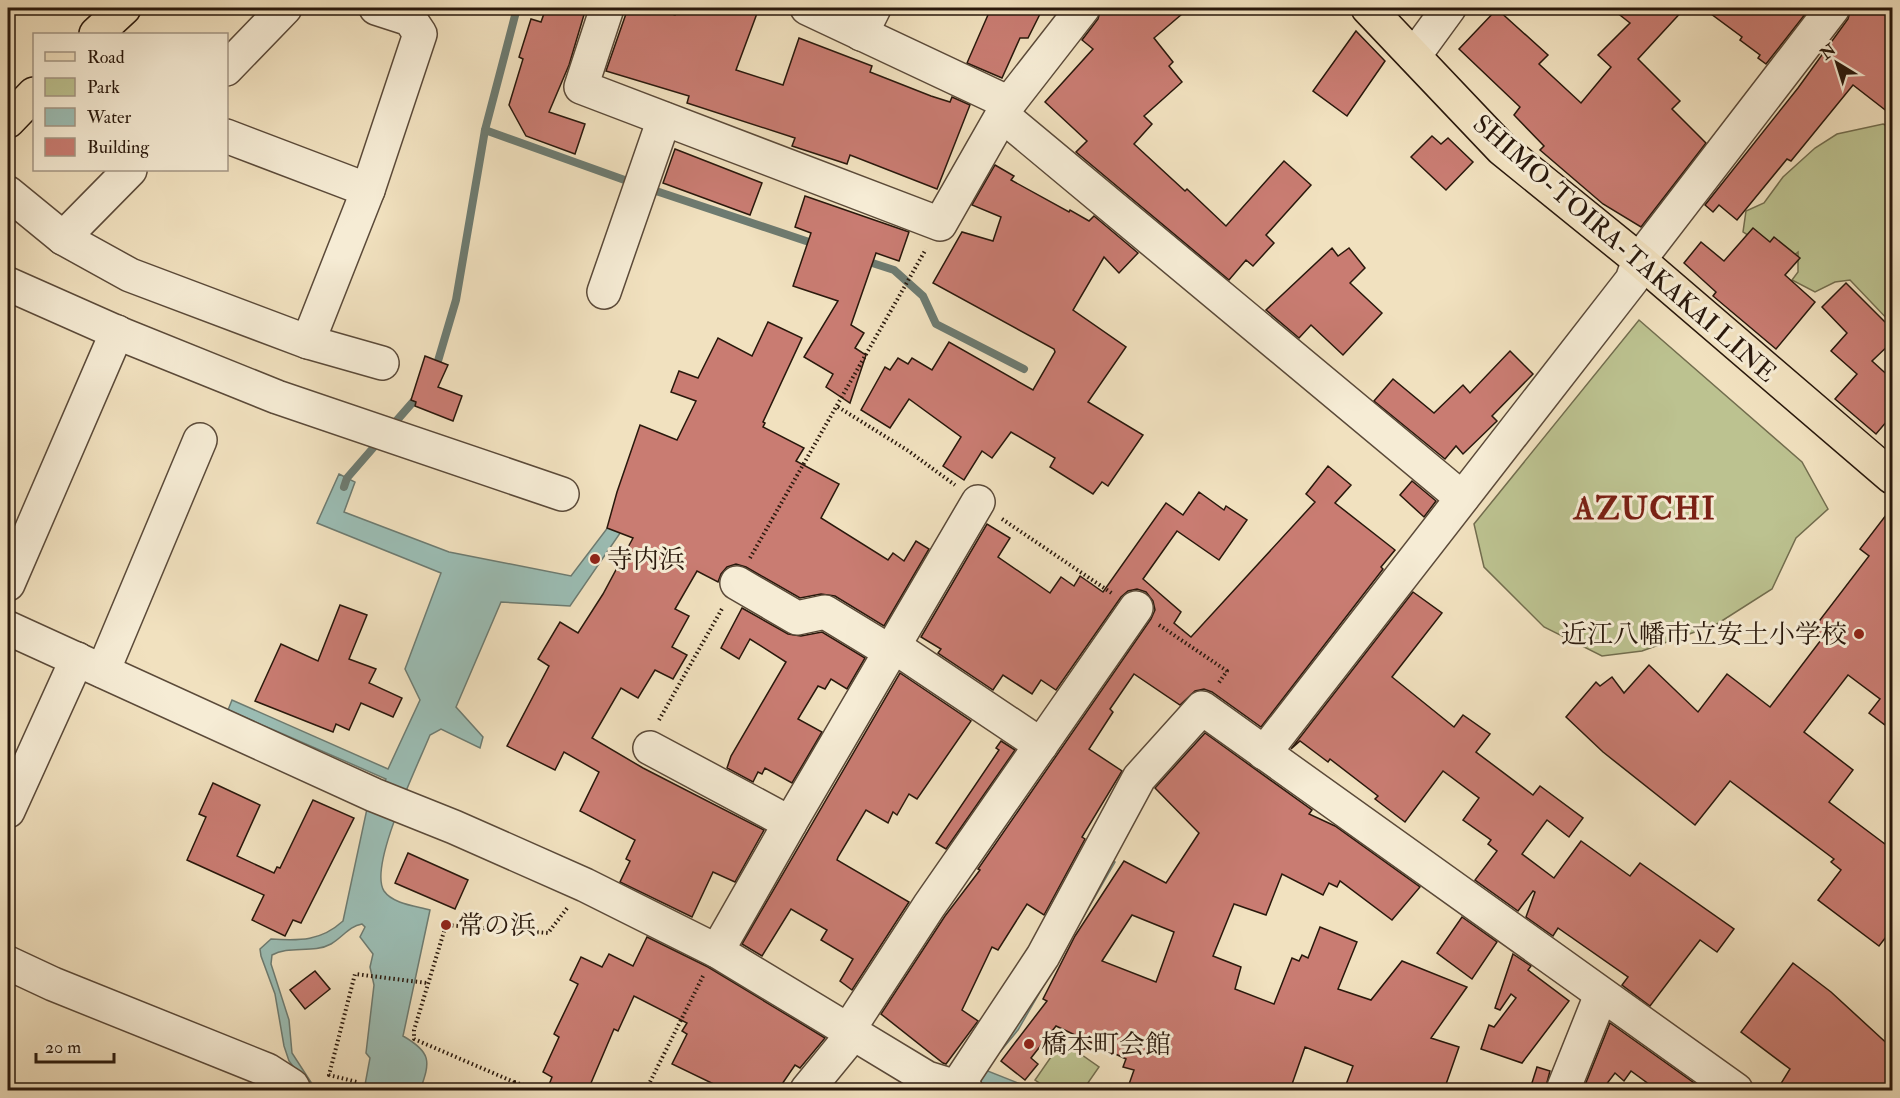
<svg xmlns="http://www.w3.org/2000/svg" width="1900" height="1098" font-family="'IM FELL Double Pica','Noto Serif JP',serif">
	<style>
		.green { fill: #bcc290; stroke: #726d4e; stroke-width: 1.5 }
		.water { fill: #9bbdb4; stroke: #6d7b71; stroke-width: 1.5 }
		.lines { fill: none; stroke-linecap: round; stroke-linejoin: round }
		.stream { stroke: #6d7b71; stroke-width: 8 }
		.building { fill: #c97c72; stroke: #29180c; stroke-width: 1.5; fill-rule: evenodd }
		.minor-casing { stroke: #5b4a39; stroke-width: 36 }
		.major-casing { stroke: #29180c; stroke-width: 36 }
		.path { stroke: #29180c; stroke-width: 4; stroke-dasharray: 1.5 3; stroke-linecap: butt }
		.minor { stroke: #f6ecd5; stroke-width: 33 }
		.major { stroke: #f1e1bf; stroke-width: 33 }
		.poi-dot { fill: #8f2418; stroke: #f6ecd5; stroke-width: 2 }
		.labels { text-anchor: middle; stroke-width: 6; stroke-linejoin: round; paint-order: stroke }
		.street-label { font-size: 26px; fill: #29180c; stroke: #f6ecd5 }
		.poi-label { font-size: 26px; fill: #29180c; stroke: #f6ecd5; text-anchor: start }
		.district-label { font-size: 32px; font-weight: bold; letter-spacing: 1.5px; fill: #7a1f14; stroke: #f6ecd5 }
	</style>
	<rect width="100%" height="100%" fill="#f1e1bf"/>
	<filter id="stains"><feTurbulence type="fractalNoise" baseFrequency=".00333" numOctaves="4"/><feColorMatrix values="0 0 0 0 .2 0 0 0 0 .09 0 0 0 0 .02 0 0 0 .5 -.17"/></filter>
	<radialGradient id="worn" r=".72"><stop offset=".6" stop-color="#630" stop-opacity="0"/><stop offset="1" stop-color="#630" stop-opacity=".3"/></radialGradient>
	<g class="green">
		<path d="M1883,124l9,4v196l-42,-44 -15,2 -20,10 -23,-12 6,-8v-20l-11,9 -44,-29 3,-21 18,-8 19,-26 32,-29 22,-14z"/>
		<path d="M1639,320l163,142 26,47 -32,29 -24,51 -55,35 -75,27 -40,5 -58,-29 -60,-60 -10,-43z"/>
		<path d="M1062,1041l37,26 -16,23h-33l-15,-10z"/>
	</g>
	<g class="water">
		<path d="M339,474l16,8 -11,30 105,40 122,24 44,-58 10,8 -55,80 -69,-4 -45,105 27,30 -3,11 -39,-19 -11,6c-12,30 -62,131 -46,156 9,13 32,15 46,19l-27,126c28,16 28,25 17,54h-56l6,-32 -4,-5 8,-68 -4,-18 3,-13 -13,-17 5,-10 -3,-3c-13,2 -19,13 -31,20 -18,10 -42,1 -59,11l-1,9 18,56 3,33 24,37h-8l-2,-7 -17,-22 -5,-15 -9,-52 -14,-38 -1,-7 11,-10c29,2 50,2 72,-18l25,-117 18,-25 -158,-69 4,-10 156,69 32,-69 -15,-31 36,-96 -124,-50z"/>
		<path d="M1104,857l11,5 -97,168 -33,40 38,15 -2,5h-12l-26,-7 -10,7z"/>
	</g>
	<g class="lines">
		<g class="stream">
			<path d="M485,130l148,53"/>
			<path d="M647,188l171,57"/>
			<path d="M863,260l31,10 29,26 13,28 88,45"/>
			<path d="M435,371l21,-71 29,-170 32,-122"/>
			<path d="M391,427l28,-32"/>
			<path d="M344,487l3,-9 33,-38"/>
		</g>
	</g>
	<g class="building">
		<path d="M546,8h40l-17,57 -20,47 36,12 -10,30 -49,-18 -17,-31 14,-46 -4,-2 12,-38 10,3z"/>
		<path d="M628,8h27l20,7 2,-7h82l-23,62 47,15 16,-47 73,28 -2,6 61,24 19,6 2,-5 18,8 -33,84 -87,-34 -3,9 -55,-18 3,-8 -108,-35 2,-7 -83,-25z"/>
		<path d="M991,8h52l-15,30h-8l-18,40 -35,-15z"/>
		<path d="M1101,8h88l-35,30 19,24 -4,4 13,16 -38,34 8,8 -18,20 51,47 2,-2 39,37 58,-65 27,24 -45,50 8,8 -21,23 -7,-6 -17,20 -153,-128 11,-11 -42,-39 48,-53 -11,-9 16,-21z"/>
		<path d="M1611,8h74l-47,51 42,42 -8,8 34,34 -65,84 -38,-23 -63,-54 4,-4 -30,-31 6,-8 -61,-58 38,-40 51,46 -9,9 42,39 30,-36 -13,-12 32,-32z"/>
		<path d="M1703,8h107l-44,56 -8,-6 2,-3 -20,-15 2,-3z"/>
		<path d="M1851,8h42v108l-40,-31 -62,76 -4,-2 -50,61 -18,-15 -6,7 -8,-7 93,-117 50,-69z"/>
		<path d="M1356,31l29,30 -38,55 -34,-25z"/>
		<path d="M1432,136l9,8 7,-6 25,24 -27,28 -35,-33z"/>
		<path d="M675,149l87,34 -12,32 -87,-32z"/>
		<path d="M995,165l19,11 -3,4 58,32 1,-2 19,11 5,-5 44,37 -19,20 -15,-16 -31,53 53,37 -38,55 55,33 -35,51 -6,-4 -9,12 -43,-27 5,-9 -44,-26 -19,26 -10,-7 -18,29 -21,-14 18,-29 -52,-38 -19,29 -29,-18 24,-43 5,3 8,-12 10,6 4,-6 20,12 17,-28 84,48 22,-38 -1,-3 -121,-66 29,-51 31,9 8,-24 -29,-12z"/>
		<path d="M805,196l104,36 -10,29 -23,-8 -25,72 13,8 -9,15 11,7 -16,48 -24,-16 7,-13 -29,-17 34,-56 -45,-15 18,-53 -16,-6z"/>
		<path d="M1753,228l17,14 4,-5 26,21 -15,17 30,27 -39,47 -63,-53 3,-4 -32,-29 17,-21 23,19z"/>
		<path d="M1332,248l6,8 11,-8 16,20 -15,15 32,30 -39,42 -32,-30 -12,13 -33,-28z"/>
		<path d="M1846,283l47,47v11l-21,20 21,19v34l-17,20 -41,-35 22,-25 -26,-23 16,-18 -25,-26z"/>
		<path d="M768,322l34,16 -39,84 2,1 -2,4 41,21 -8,13 43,23 -18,34 67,42 5,-7 11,8 12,-20 13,8 -45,77 -49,-30 -14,-2 -21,4 -54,-31 -10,-3 -9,3 -6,7 -3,8 -21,-11 -22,38 14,7 -17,31 15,8 -14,24 -18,-9 -17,28 -17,-10 -29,50 51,30 121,62 -29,52 -22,-10 -21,45 -72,-35 10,-21 -4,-2 9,-19 -55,-29 19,-39 -35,-20 -9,18 -48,-24 42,-80 -11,-7 22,-37 18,11 25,-39 30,-56 -26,-10 10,-36 23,-67 37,15 19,-39 -25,-9 8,-21 19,7 20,-40 34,18z"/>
		<path d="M1510,351l23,23 -41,42 5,5 -34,33 -7,-8 -11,13 -71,-58 19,-22 41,34 29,-28 7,8z"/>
		<path d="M425,356l23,9 -10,22 24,9 -9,25 -38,-15 1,-4 -5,-2z"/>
		<path d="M1328,466l23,19 -16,18 60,47 -14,17 2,2 -122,158 -49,-35 -8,-3 -9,2 -15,14 -46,-31 -24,35 3,3 -24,37 33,22 -40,66 3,2 -41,76 -17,-11 -29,46 -6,-3 -30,63 16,11 -32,43 -3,-1 -62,-49 64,-98 35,-46 -2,-1 173,-250 4,-9 -2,-9 -7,-9 -9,-3 -9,2 -7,6 -65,93 -15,-10 -9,14 -29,-19 -10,15 -55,-37 3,-4 -20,-12 66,-113 23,14 -12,19 52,36 11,-16 13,9 6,-10 23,16 63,-89 17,12 16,-23 25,18 2,-4 21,14 -28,40 -42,-29 -34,48 38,33 -7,11 17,14 124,-135 -9,-8z"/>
		<path d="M1412,481l24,20 -12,16 -24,-22z"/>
		<path d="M1893,506v225l-24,-18 11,-14 -32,-24 -44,57 49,38 -24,32 64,48v78l-14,18 -61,-46 23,-30 -10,-8 3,-3 -104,-78 -35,44 -92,-73 -37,-35 30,-35 4,4 12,-9 12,16 25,-28 49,47 29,-38 43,33 51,-67 -11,-7 59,-77 -9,-7z"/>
		<path d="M1413,592l29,21 -50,64 62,50 9,-12 27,19 -14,18 57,43 7,-9 43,32 -14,19 -22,-17 -25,34 32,24 27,-37 49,35 10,-13 94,66 -17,23 -17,-12 -50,66 -28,-21 6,-8 -70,-49 -5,8 -27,-19 9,-25 -2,-1 -15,20 -43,-31 22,-29 -9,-7 3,-4 -28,-20 16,-22 -36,-27 -38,51 -30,-23 3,-3 -48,-37 -2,3 -28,-21 -9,8z"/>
		<path d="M340,605l27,10 -18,44 27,10 -7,14 33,15 -9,19 -32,-14 -12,27 -13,-6 -3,8 -78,-31 26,-57 37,17z"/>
		<path d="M742,608l46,26 13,2 21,-4 43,26 -18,31 -16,-10 -6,10 -7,-3 -20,33 24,13 -30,51 -27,-15 -3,6 -4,-2 -5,10 -26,-14 4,-12 55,-94 -36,-23 -11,20 -18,-11z"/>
		<path d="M900,673l71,48 -54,78 -8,-5 -12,21 -4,-3 -5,11 -22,-13 -28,47 -1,3 72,42 -57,88 -12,-9 13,-22 -32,-19 6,-10 -36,-21 -29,47 -20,-12z"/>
		<path d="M1205,733l107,77 -3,4 26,12 85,61 -28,33 -52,-39 -3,6 -8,-4 -6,12 -41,-21 -16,41 -32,-11 -21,52 28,11 -6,22 39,15 18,-46 7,3 3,-6 6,3 12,-31 37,15 -19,47 33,11 31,-39 65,26 -36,51 28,9 -15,43h-100l9,-24 -48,-19 -15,43h-163l7,-20 -11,-3 3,-8 -70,-33 -25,32 7,6 -13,16 -24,-19 46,-60 -4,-2 32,-63 49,-75 42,22 33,-50 -44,-45zM1132,915l42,17 -18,50 -54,-21z"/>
		<path d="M1001,741l14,9 -69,99 -10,-6 63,-93 -3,-2z"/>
		<path d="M213,783l47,22 -23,51 37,17 3,-6 3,1 33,-68 41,18 -53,105 -8,-3 -8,16 -33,-16 12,-25 -77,-35 19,-43 -7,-3z"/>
		<path d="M408,853l60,27 -13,29 -60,-26z"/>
		<path d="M1462,917l35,25 -25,37 -35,-26z"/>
		<path d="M647,937l61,30 117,71 -25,30 -5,-3 -17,25h-52l-54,-26 15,-30 -5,-3 5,-8 -53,-27 -16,35 -4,-2 -26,61h-41l5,-13 -9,-5 16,-35 -5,-3 24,-50 -8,-4 11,-23 21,10 7,-13 24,12z"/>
		<path d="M1513,954l18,12 -3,4 41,31 -47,62 -41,-14 8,-24 5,2 22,-29 -5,-4 -11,16 -5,-2z"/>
		<path d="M1793,963l38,29 62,57v41h-116l13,-21 -49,-37z"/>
		<path d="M315,971l15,18 -25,20 -15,-19z"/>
		<path d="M1610,1023l94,67h-47l-26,-19 -7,10 -9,-8 -13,17h-19z"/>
		<path d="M1537,1067l13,4 -5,19 -14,-4z"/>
	</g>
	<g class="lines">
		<g class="minor-casing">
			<g id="minor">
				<path d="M607,8l-26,79 359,137 69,-121 74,-95"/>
				<path d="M807,8l202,95"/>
				<path d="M861,34l13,-26"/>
				<path d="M1414,56l35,-48"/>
				<path d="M226,69l59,-61"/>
				<path d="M1002,115l460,383"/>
				<path d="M226,136l142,54"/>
				<path d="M8,193l55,45 67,37 178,67 60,-152 52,-156 -10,-15 -34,-11"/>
				<path d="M63,238l67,-68"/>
				<path d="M8,284l115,51 154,62 285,97"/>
				<path d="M604,292l60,-173"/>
				<path d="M308,342l74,21"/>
				<path d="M737,583l60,35 28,-6 64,39"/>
				<path d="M8,584l109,-252"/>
				<path d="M8,628l366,167 80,32 131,58 132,66 210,127 39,12"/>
				<path d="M892,645l149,100"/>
				<path d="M103,671l97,-231"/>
				<path d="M650,748l140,75 -73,128"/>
				<path d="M1264,753l368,-473 7,-20 194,-252"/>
				<path d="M8,811l69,-152"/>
				<path d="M790,823l188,-321"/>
				<path d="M8,963l45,21 214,86 25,16 2,4"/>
				<path d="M847,1032l82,-126 207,-298"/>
				<path d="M957,1086l86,-130 96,-178 63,-70 534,382"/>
				<path d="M807,1090l45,-55"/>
				<path d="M1563,1090l38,-95"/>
			</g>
		</g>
		<g class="major-casing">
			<g id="major">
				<path d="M1368,8l134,141 137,111 253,217"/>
				<path d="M96,34l28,-26"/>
				<path d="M8,121l26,-27"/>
			</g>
		</g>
		<g class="path">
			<path d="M838,407l69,43 48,35"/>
			<path d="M1002,519l111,75"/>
			<path d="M750,558l176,-309"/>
			<path d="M1159,625l68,46 -9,13"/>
			<path d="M659,720l64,-113"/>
			<path d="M514,1082l25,8"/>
			<path d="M355,1090l2,-8 -28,-7 26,-101 72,9"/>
			<path d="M509,1090l5,-8 -100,-43v-9l32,-105 102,8 20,-26"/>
			<path d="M646,1090l57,-114"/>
		</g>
		<use href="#minor" class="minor"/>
		<use href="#major" class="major"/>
	</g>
	<g class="poi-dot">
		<circle cx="595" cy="559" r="6"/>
		<circle cx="1859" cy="634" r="6"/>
		<circle cx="446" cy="925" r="6"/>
		<circle cx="1029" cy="1044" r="6"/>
	</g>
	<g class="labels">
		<g class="street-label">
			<text transform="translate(1625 248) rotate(41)" y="9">SHIMO-TOIRA-TAKAKAI LINE</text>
		</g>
		<g class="poi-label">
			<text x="607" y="568">寺内浜</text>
			<text x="1847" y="643" text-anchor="end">近江八幡市立安土小学校</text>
			<text x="458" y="934">常の浜</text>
			<text x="1041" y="1053">橋本町会館</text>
		</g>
		<g class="district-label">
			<text x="1645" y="519">AZUCHI</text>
		</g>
	</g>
	<rect width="1900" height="1098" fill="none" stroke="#f1e1bf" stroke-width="30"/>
	<rect x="9" y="9" width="1882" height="1080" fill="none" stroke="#29180c" stroke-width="3"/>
	<rect x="15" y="15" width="1870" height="1068" fill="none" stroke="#29180c" stroke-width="1.5"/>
	<rect x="33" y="33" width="195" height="138" fill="#f6ecd5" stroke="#a49785" stroke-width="1.5"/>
	<rect x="45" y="52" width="30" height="9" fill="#f1e1bf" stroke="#a49785" stroke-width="1.5"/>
	<text x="87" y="63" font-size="18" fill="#29180c">Road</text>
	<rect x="45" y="78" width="30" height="18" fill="#bcc290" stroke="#a49785" stroke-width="1.5"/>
	<text x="87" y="93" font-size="18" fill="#29180c">Park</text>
	<rect x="45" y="108" width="30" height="18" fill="#9bbdb4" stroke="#a49785" stroke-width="1.5"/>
	<text x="87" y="123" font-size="18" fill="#29180c">Water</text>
	<rect x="45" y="138" width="30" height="18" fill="#c97c72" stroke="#a49785" stroke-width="1.5"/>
	<text x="87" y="153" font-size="18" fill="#29180c">Building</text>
	<g transform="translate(1837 63) rotate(322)" stroke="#f6ecd5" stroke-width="4.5" paint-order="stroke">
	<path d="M0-4.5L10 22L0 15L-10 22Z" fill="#29180c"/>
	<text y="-9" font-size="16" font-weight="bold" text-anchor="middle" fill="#29180c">N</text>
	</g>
	<path d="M36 1053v9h78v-9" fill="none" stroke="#29180c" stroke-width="3"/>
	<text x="45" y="1053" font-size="18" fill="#29180c" stroke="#f6ecd5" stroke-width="4.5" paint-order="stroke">20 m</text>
	<rect width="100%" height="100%" filter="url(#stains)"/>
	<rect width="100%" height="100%" fill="url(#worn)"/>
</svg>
